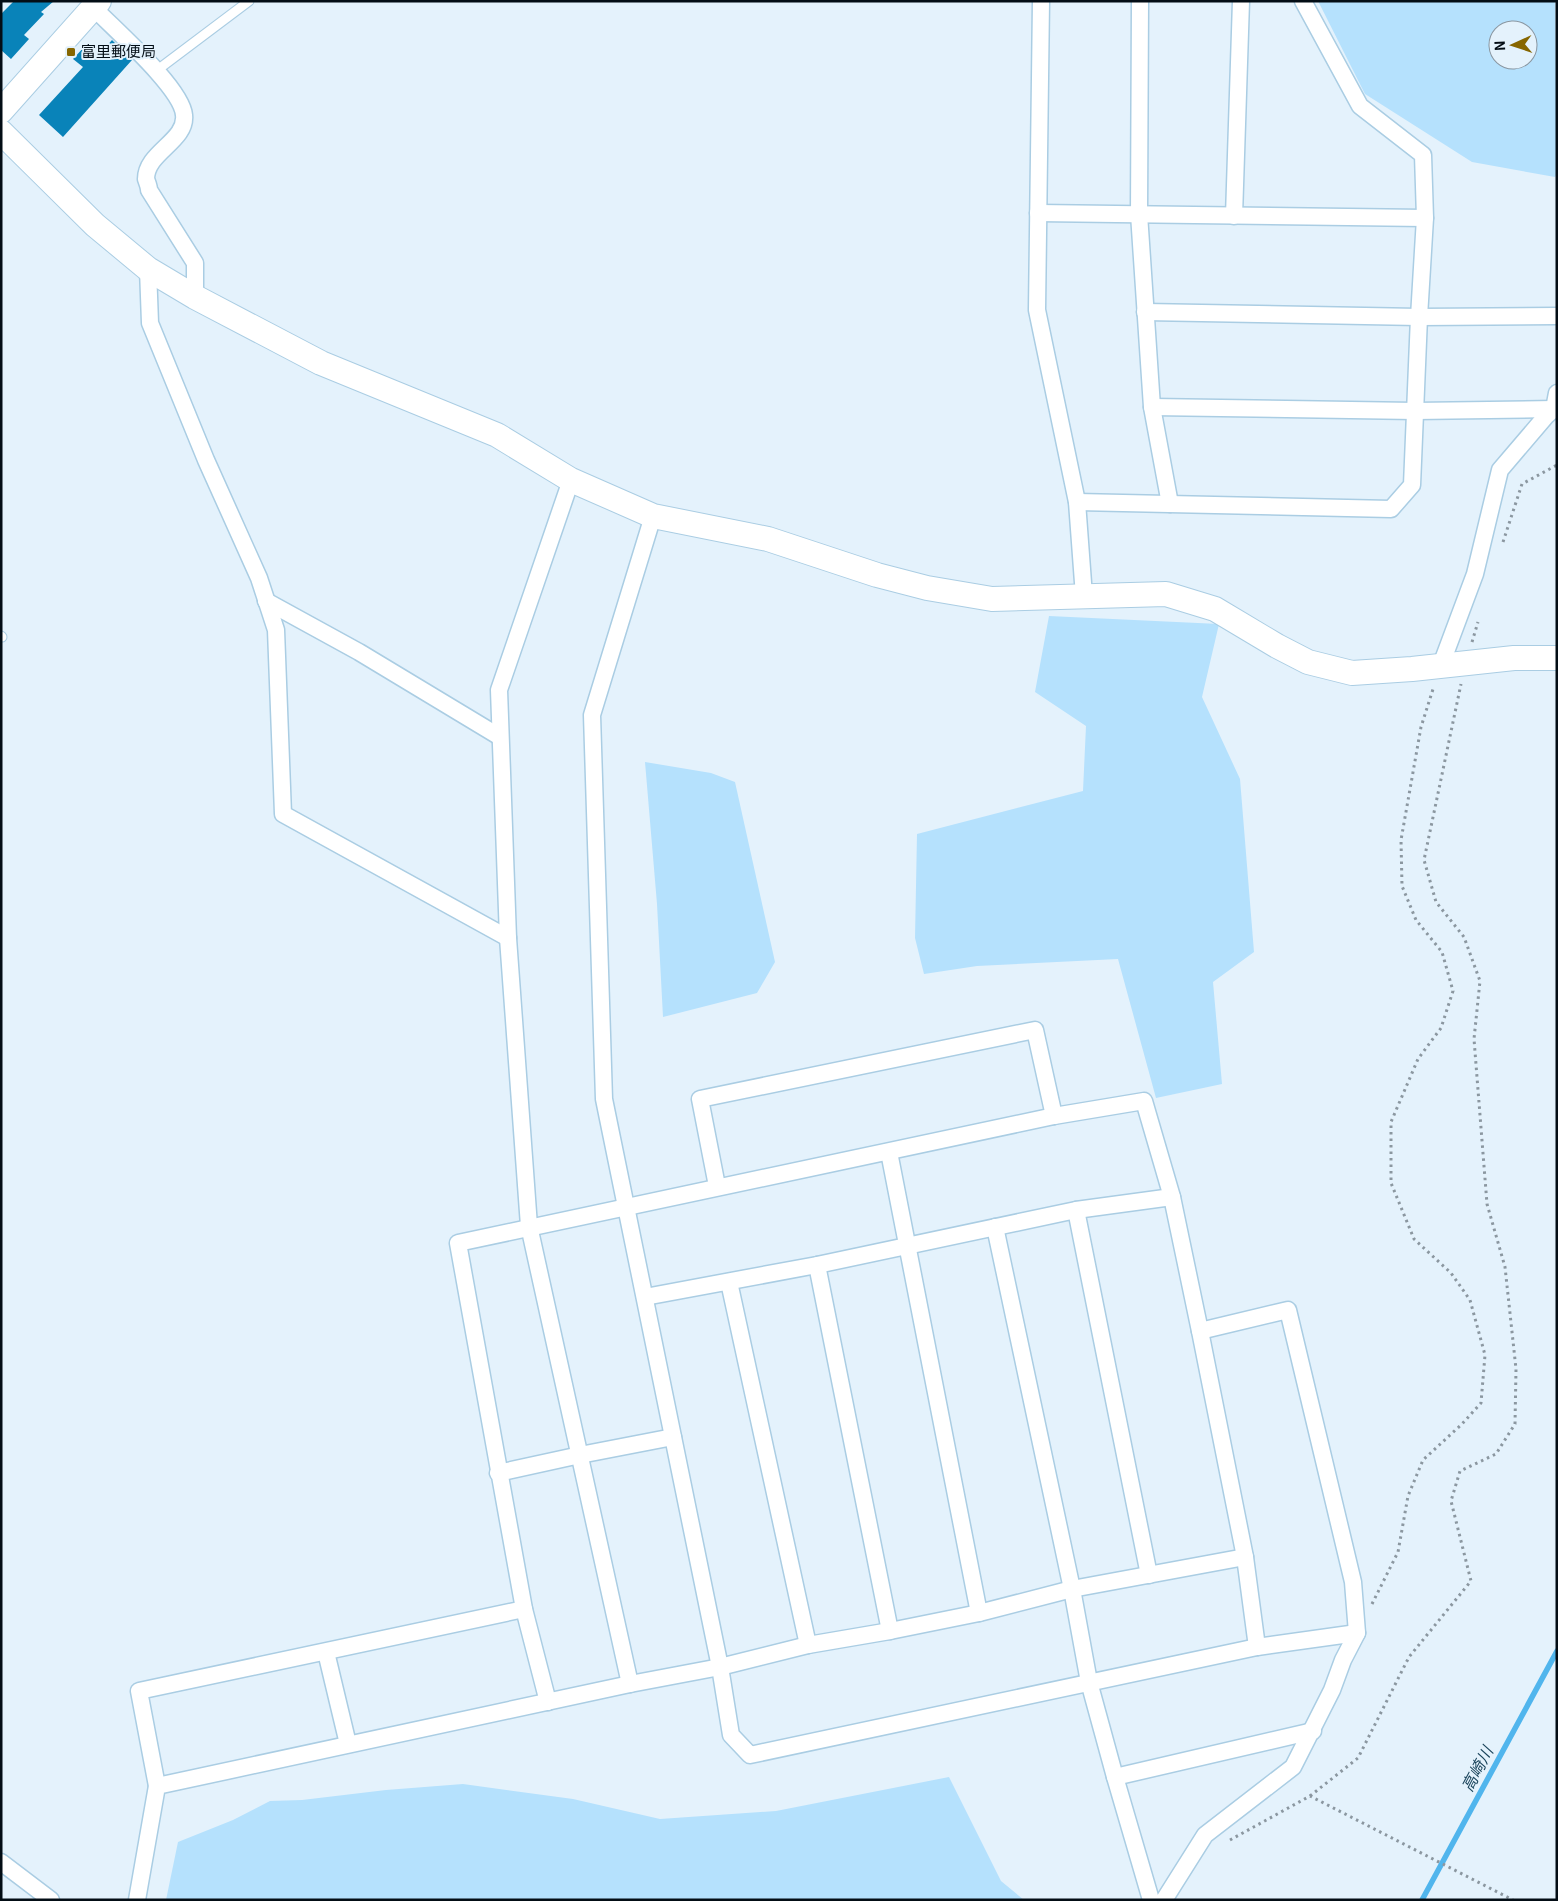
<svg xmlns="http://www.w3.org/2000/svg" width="1558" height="1901" font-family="Georgia,'Noto Sans JP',serif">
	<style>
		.green { fill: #b5e1fd; fill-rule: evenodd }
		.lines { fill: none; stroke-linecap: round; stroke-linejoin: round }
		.stream { stroke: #50b5ed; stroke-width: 5.5 }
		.building { fill: #0983b9 }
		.lane-casing { stroke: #aacde3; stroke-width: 11 }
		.street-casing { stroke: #aacde3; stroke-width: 19 }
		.secondary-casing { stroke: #aacde3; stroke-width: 26 }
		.path { stroke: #8b97a0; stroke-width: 3; stroke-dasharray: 2.5 4; stroke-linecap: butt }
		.lane { stroke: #fff; stroke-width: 9 }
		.street { stroke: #fff; stroke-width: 16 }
		.secondary { stroke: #fff; stroke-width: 24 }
		.poi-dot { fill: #866600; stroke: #e4f2fc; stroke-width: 2 }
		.labels { text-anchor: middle; stroke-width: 4; stroke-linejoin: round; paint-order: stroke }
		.poi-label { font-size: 15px; fill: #030d15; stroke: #e4f2fc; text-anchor: start }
		.water-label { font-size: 16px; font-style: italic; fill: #1b455c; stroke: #e4f2fc }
	</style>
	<rect width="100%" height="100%" fill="#e4f2fc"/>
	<g class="green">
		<path d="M1318,1h237l2,173 -2,3 -83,-15 -107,-68zM1498,30h30v30h-30z"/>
		<path d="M1049,616l170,8 -17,73 38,82 14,173 -41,30 9,102 -66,14 -38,-139 -141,7 -53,8 -9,-36 2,-104 166,-43 3,-65 -51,-34z"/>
		<path d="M645,762l66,11 24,9 40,180 -18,31 -94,24 -6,-113z"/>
		<path d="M949,1777l52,104 23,19h-858l12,-58 55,-22 37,-19 32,-1 84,-10 77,-6 110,15 87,20 116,-8z"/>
	</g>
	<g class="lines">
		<path class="stream" d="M1422,1900l135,-249"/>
	</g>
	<g class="building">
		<path d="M14,1h40l-13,11 3,2 -20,21 5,4 -18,20 -10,-9v-36z"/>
		<path d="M112,40l20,20 -69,77 -24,-22 44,-48 -10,-8 12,-13 12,11z"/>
	</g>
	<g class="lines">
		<g class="lane-casing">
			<g id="lane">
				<path d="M156,71l93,-70"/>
				<path d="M1,636l1,1"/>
			</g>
		</g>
		<g class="street-casing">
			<g id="street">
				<path d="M1041,1l-4,309 40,192 7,94"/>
				<path d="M1140,1l-1,213 13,193 18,97"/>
				<path d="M94,8c20,21 88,80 90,107 3,26 -38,37 -38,64 1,3 3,7 3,11l46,73v34"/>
				<path d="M1038,213l387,5"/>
				<path d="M1234,216l7,-215"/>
				<path d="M148,269l2,54 56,137 53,118 17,52 7,184 225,124"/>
				<path d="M1145,312l274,5 138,-1"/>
				<path d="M1152,407l263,4 139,-2"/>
				<path d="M571,480l-72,210 9,248 21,288 101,458"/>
				<path d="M1077,502l314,7 21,-24 7,-168 6,-99 -2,-63 -63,-49 -57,-105"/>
				<path d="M653,516l-61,199 12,384 116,568 11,68 19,20 507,-108 100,-14"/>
				<path d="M266,601l93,51 141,85"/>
				<path d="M1441,665l34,-91 25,-104 46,-54 8,-7 3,-16"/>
				<path d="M889,1152l90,461"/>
				<path d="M717,1186l-17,-87 335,-69 19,86"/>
				<path d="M1076,1210l73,365"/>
				<path d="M995,1227l77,362 17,93 26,95 36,123"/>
				<path d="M817,1265l73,366"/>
				<path d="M729,1282l79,363"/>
				<path d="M645,1297l172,-32 259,-55 96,-13"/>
				<path d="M498,1473l82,-18 93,-18"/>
				<path d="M326,1652l22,92"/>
				<path d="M548,1702l-24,-93 -66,-366 596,-127 90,-15 28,96 28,134 45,226 12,90"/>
				<path d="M1115,1777l198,-46"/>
				<path d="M157,1786l-18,-95 385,-82"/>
				<path d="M1,1862l50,38"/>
				<path d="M137,1900l20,-114 473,-102 90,-17 88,-22 82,-14 89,-18 93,-24 173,-32"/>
				<path d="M1164,1900l41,-65 88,-68 39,-77 11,-30 14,-27 -4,-51 -65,-272 -88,21"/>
			</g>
		</g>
		<g class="secondary-casing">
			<g id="secondary">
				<path d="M1,111l98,-110"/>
				<path d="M1,132l94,93 53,44 47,28 126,66 176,72 74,45 82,36 115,23 109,36 50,13 65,11 174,-5 49,15 62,37 31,16 44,11 60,-4 102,-11h43"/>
			</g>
		</g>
		<g class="path">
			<path d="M1503,542l19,-58 35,-19"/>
			<path d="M1472,642l6,-20"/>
			<path d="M1372,1604l26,-52 10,-56 15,-36 39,-36 19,-21 4,-48 -15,-55 -19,-27 -37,-34 -23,-56v-61l27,-63 23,-31 12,-37 -11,-39 -26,-32 -14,-34 -1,-46 20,-113 13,-41"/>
			<path d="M1310,1796l48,-38 51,-101 62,-76 -20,-80 9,-30 36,-17 19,-30 1,-55 -11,-102 -18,-63 -13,-165 6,-58 -16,-44 -28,-35 -12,-42 37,-176"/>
			<path d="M1230,1840l80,-44 203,104"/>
		</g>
		<use href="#lane" class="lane"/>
		<use href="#street" class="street"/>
		<use href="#secondary" class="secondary"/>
	</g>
	<rect class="poi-dot" x="66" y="47" width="10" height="10" rx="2.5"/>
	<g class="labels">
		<g class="poi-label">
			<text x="81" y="57">富里郵便局</text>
		</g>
		<g class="water-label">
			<text transform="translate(1477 1769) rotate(-62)" y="6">高崎川</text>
		</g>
	</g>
	<rect width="1558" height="1901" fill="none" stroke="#030d15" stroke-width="5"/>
	<g transform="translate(1513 45) rotate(267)"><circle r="24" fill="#e4f2fc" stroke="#8a96a0"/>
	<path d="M0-4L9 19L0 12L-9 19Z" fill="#866600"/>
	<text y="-8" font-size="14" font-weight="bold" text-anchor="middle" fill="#030d15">N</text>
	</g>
</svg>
